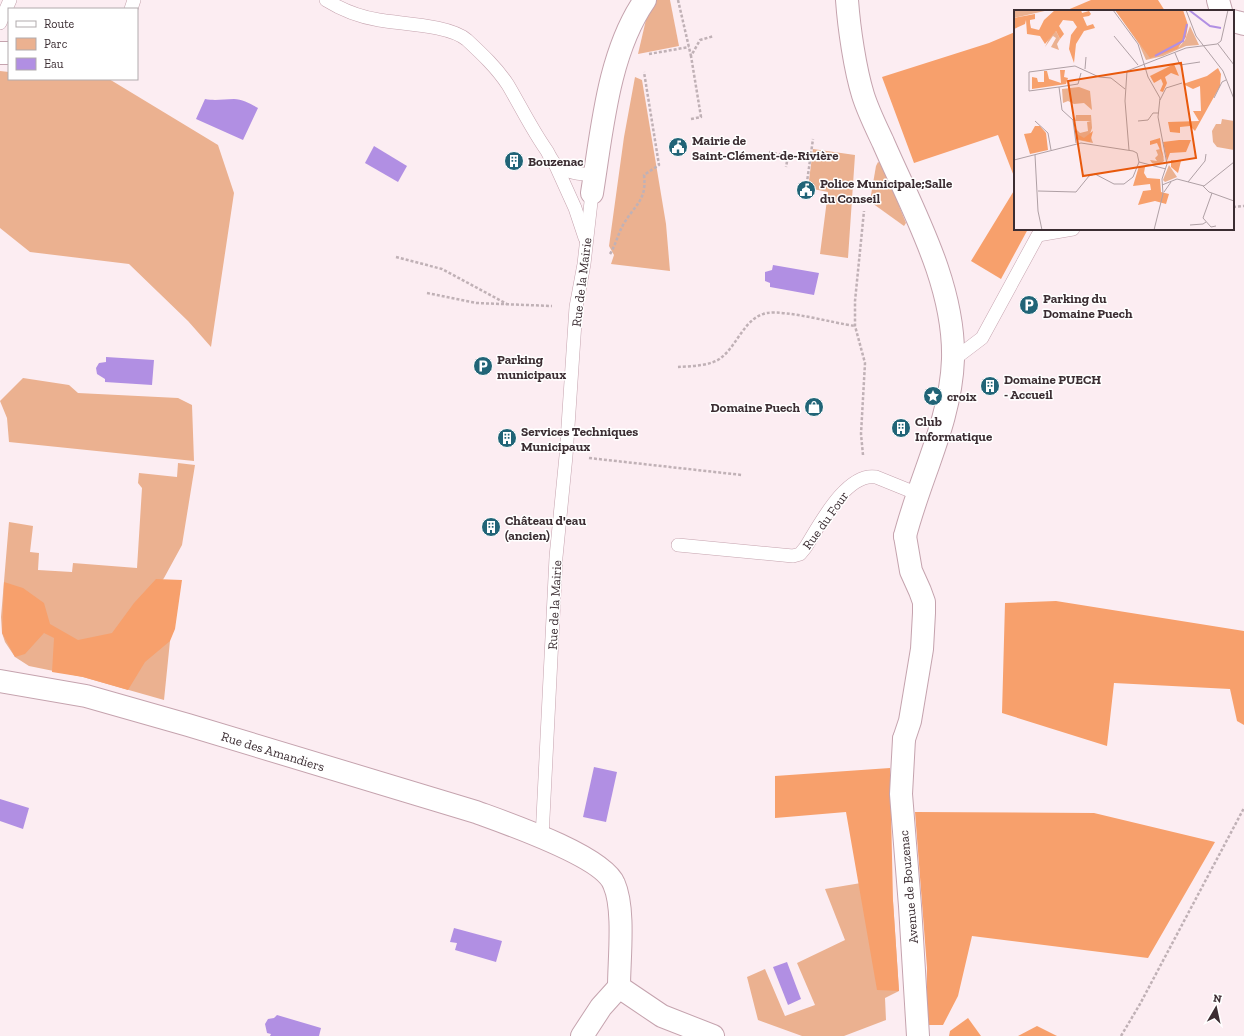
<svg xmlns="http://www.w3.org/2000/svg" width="1244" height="1036" font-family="'Zilla Slab',serif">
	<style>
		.green { fill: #ebb190 }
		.forest { fill: #f7a06c }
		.water { fill: #b18fe3 }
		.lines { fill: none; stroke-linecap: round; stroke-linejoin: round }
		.lane-casing { stroke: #c5a3ae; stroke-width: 14 }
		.street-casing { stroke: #c5a3ae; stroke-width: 24 }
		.secondary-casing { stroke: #c5a3ae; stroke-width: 24 }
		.path { stroke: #c0b1b6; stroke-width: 2.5; stroke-dasharray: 3 2; stroke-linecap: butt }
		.lane { stroke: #fff; stroke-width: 13 }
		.street { stroke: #fff; stroke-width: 22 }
		.secondary { stroke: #fff; stroke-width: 22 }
		.labels { text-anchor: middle; stroke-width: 3; stroke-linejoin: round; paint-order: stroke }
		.poi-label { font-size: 13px; font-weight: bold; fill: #3b2d32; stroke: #fff; text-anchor: start }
		.street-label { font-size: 13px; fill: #3b2d32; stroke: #fff }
		.inset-river { fill: none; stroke: #b18fe3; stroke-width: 2 }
		.inset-road { fill: none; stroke: #afa0a5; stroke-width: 1 }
		.view { fill: #e8590c; fill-opacity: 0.15; stroke: #e8590c; stroke-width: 2 }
		.inset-edge { fill: none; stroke: #3b2d32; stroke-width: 2 }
	</style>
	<rect width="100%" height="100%" fill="#fcedf2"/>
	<g class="green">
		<path d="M655,0h15l9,46 -41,8 10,-43z"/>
		<path d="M0,71l9,1v7h100l109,66 16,48 -23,154 -23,-26 -59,-57 -99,-12 -30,-24z"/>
		<path d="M635,77l7,3 24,144 4,47 -59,-7 3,-9 -5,-9 15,-109z"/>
		<path d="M813,149l42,6 -7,103 -28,-4 8,-62 -20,-4z"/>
		<path d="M878,162l5,3 23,58 -2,3 -32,-23 -1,-8 5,-29z"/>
		<path d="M23,378l46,7 9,8 100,5 14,7 2,56 -185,-19 -2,-24 -7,-17z"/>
		<path d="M178,463l17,2 -13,80 -18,33 -21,28 27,35 -6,59 -81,-23 -54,-11 -14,-9 -10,-15 -3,-9 -1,-16 8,-95 24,4 -3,26 9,1 -1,17 34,2 1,-9 64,5 5,-80 -4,-5 1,-10 38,4z"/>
		<path d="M867,882l26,19 6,90 -14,7 1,22 -42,16h-42l-44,-16 -11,-43 18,-8 20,47 30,-11 -18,-42 48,-23 -20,-51z"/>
	</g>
	<g class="forest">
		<path d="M1091,0h67l7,11h-100z"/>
		<path d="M1015,32v147l-17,-44 -84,28 -32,-86 107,-34z"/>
		<path d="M1015,189v40h13l-27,50 -30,-18z"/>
		<path d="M156,579l26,1 -7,49 -5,12 -25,21 -17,28 -45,-13 -31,-5 2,-34 -10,-5 -19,21 -10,3 -13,-24 2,-51 19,6 21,15 6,21 28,16 34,-7 22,-30z"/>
		<path d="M1056,601l188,30v94l-7,-4 -7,-32 -116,-6 -7,63 -105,-33 3,-110z"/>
		<path d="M890,768l3,133 6,90 -22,-1 -31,-178 -71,6v-42z"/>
		<path d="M915,812l179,1 121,29 -67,116 -176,-22 -14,60 -15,29h-17l1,-57z"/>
		<path d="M968,1018l13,18h-32l1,-5z"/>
		<path d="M1037,1026l20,10h-39z"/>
	</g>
	<g class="water">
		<path d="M205,99c11,2 18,0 29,0 8,0 17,5 24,9l-15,32 -47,-21z"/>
		<path d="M374,146l33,20 -9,16 -33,-19z"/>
		<path d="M773,265l46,8 -5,22 -44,-8v-4l-5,-2v-9l7,-2z"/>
		<path d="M106,357l48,3 -2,25 -47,-3v-3l-8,-5 -1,-6 3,-5 7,-1z"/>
		<path d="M594,767l23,5 -11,50 -23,-5z"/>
		<path d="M0,799l29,9 -6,21 -23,-8z"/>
		<path d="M454,928l48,13 -6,21 -41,-12 2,-7 -7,-1z"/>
		<path d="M787,962l14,37 -13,6 -15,-38z"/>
		<path d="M277,1015l44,13 -2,8h-49l1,-2 -4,-1 -2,-9 3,-5 6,-1z"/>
	</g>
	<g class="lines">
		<g class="lane-casing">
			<g id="lane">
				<path d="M326,0c16,10 34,17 53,20 23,4 71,5 88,20 15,14 30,28 41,45 13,22 24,45 39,66 2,4 6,12 10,15 10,7 25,8 38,9"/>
				<path d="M131,9l3,-9"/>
				<path d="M0,23l10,-23"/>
				<path d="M556,166l19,42 10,30"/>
				<path d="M953,360l29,-22 56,-103 35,-6"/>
				<path d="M678,545l115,11 7,-2 5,-6c14,-22 41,-76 71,-71l42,17"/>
				<path d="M542,838l14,-281 10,-101 10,-149 8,-43 8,-71"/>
			</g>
		</g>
		<g class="street-casing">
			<g id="street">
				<path d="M1218,0l3,11"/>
				<path d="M1233,21l11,3"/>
				<path d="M0,53h9"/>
				<path d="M592,193c10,-62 16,-140 53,-193"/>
				<path d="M0,681l86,15 102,29 288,87c30,11 127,44 138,72 11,25 5,75 5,103"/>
				<path d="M904,739l6,-18 12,-72 2,-36v-11l-4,-11 -9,-20 -6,-35"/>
				<path d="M582,1036l19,-29 18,-20 43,29 51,20"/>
			</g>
		</g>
		<g class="secondary-casing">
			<g id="secondary">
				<path d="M847,0c2,28 8,69 16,95 5,16 13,32 20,47 29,67 72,142 70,217 -2,62 -33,118 -48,177"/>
				<path d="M904,739l-3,55 9,112 8,130"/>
			</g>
		</g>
		<g class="path">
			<path d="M678,0l13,56"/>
			<path d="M649,54l40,-7"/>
			<path d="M691,119l10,-2 -10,-61 9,-16 14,-4"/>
			<path d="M769,152l19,4 -2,11"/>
			<path d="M806,189l7,-50"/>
			<path d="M1233,207l11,-1"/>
			<path d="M610,254c6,-10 8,-20 13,-29 12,-21 24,-24 21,-50l15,-10 -15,-93"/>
			<path d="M396,257l46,12 65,35"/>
			<path d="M427,293l49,10 76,3"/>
			<path d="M678,367c14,-1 34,-1 44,-10 16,-13 23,-40 45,-44 20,-3 66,10 88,13"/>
			<path d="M863,455l-2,-21 4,-71 -10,-37v-25l9,-90"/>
			<path d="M589,458l153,17"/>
			<path d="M1121,1036l19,-32 104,-196"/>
		</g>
		<use href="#lane" class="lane"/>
		<use href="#street" class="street"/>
		<use href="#secondary" class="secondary"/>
	</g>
	<defs>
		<g id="civic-disc" transform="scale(1)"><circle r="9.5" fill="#216477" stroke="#fff"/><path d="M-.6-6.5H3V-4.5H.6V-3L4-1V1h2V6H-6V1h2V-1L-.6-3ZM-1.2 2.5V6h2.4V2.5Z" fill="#fff"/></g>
		<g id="building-disc" transform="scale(1)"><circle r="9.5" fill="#216477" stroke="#fff"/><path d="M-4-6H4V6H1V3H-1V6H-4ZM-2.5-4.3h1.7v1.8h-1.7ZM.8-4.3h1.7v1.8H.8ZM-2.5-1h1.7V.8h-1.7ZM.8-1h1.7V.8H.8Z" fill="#fff"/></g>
		<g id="parking-disc" transform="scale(1)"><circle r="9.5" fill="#216477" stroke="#fff"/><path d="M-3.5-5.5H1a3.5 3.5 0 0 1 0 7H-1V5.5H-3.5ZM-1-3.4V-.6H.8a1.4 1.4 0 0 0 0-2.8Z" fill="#fff"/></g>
		<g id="sight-disc" transform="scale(1)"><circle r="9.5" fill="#216477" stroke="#fff"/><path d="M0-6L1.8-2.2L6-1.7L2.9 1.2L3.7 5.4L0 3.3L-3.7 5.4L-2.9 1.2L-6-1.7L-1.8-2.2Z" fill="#fff"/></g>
		<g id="shop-disc" transform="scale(1)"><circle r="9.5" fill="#216477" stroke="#fff"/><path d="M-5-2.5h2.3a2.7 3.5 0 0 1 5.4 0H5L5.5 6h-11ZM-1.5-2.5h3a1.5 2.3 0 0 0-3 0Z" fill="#fff"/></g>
	</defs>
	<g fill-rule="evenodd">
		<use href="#civic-disc" x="678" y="147"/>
		<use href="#building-disc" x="514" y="161"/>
		<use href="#civic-disc" x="806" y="190"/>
		<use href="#parking-disc" x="1029" y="305"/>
		<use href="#parking-disc" x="483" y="366"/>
		<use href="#building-disc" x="990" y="386"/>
		<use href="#sight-disc" x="933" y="396"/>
		<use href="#shop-disc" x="814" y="407"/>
		<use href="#building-disc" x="901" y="428"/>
		<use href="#building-disc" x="507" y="438"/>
		<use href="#building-disc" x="491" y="527"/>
	</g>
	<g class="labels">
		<g class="poi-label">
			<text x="692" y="145">Mairie de<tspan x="692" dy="15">Saint-Clément-de-Rivière</tspan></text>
			<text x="528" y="166">Bouzenac</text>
			<text x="820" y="188">Police Municipale;Salle<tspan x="820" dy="15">du Conseil</tspan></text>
			<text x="1043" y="303">Parking du<tspan x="1043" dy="15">Domaine Puech</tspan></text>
			<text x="497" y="364">Parking<tspan x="497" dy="15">municipaux</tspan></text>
			<text x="1004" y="384">Domaine PUECH<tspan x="1004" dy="15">- Accueil</tspan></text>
			<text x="947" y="401">croix</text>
			<text x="800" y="412" text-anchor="end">Domaine Puech</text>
			<text x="915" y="426">Club<tspan x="915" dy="15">Informatique</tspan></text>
			<text x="521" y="436">Services Techniques<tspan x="521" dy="15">Municipaux</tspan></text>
			<text x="505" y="525">Château d'eau<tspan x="505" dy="15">(ancien)</tspan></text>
		</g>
		<g class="street-label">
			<text transform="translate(581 282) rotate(-83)" y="5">Rue de la Mairie</text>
			<text transform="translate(825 520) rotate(-54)" y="5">Rue du Four</text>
			<text transform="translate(554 605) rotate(-87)" y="5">Rue de la Mairie</text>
			<text transform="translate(273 751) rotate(17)" y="5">Rue des Amandiers</text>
			<text transform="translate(908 887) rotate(-95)" y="5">Avenue de Bouzenac</text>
		</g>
	</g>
	<g transform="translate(1014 10)">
		<rect width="220" height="220" fill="#fcedf2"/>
		<path d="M0,0h35l-35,8zM101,0l64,37 6,-7 5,-14 9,19 -13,1 -23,10 -17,4 -7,-16zM42,21l4,8 -3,5 2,6 -8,-3 5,-9 -3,-2 -8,11 6,-13zM65,77l11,4 2,19 -8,-7 -10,1 -6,-3 -5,2 -1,-14zM62,105h15l1,13 -2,6 3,9 -15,-3 -2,-11 4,4 8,-2 -1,-9 4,-1h-16zM208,109l12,2v29l-17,-3 -4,-5 -1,-11 4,-7h5zM146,139l2,2 2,10 -5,4 -7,-2 -2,-3 7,1 -2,-3 3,-3 -2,-5zM155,155l8,12 -12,5 -2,-2z" fill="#ebb190"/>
		<path d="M41,0h26l1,3 7,-2 2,3 -2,2 -6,1 4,9 6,-2 2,4 -11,3 -8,13 -2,19 -5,-14 2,-14 6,-8 -4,-6 -10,-1 -4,6 5,8 -4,5 -4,-8 -11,13 -5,-8 -13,-2 -1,-14 -1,4 -11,5v-11l21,-4v5l-5,1v3l1,5 8,2 5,-10zM101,0h68l5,15 -2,12 -9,12 -27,9zM160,54l5,12 -8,-3 -6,4 2,6 -4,9 -3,-1 3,-7 -2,-5 -7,4 -4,-7zM204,58l3,6 -1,12 -25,45 -5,-5 -10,1v6l-10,-1 -2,-10 31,-1 -6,-10h8l-1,-25 -7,3 -10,-5 24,-8zM46,60h5l-1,7 4,1 -2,6 -34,5v-12l5,1 1,4h6v-11h3l2,8 12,4zM21,116h5l6,7 2,17 -18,4 -6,-20 7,-1zM79,121l-3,11 -13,-3v-5l7,4zM146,128l2,13 2,8 -7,-16 -7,2v-4zM165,130h12l-5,12 -16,1 -3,8 -4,-19zM157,150l10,1 -3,12 -7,-6zM125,156l6,1 -1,6 3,5 13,1 1,13 8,2 -3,10 -11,-3 -17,4 5,-14 8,-1 -1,-6 -17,2z" fill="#f7a06c"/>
		<path class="inset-river" d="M175,0l21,16 11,2M141,46l28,-15 4,-17"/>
		<path class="inset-road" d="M99,0l25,34 10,33 12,21 -2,19 9,47 -5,15 1,15 -9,36M172,0l10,26 27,35 11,28M100,26l24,29M204,34l16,21M161,43l5,12 20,-3M71,59l1,-12M45,77l19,-3 3,-11M200,88l8,-16 4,-2M146,90l6,-12 16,-5M21,111l13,12 3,17M124,111l10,-1 5,-7h6M62,133l-3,-23 -11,-10 -3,-23 -30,4v-19l46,-6 24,11 12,1 14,11M115,140l-4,-49 2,-30 59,-23 31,-4 4,-3 7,-31M21,145l3,56 4,19M0,150l67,-17 52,8 4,2 2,9M174,172l17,-21 1,-7M148,175l15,-6 27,7 30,-24M189,176l6,6 25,9M24,181l38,1 13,-16 6,-2 19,10h10l9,-7 6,-15 27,7M150,182l7,-10M198,183l-9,25 8,9 5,-1M176,215l13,-1 3,-2"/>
		<path class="view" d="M167,53l15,95 -113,18 -15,-95z"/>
		<rect width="220" height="220" class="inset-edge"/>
	</g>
	<rect x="8" y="8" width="130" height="72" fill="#ffffff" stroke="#b1abad"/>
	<rect x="16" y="21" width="20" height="6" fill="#ffffff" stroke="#b1abad"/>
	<text x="44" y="28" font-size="12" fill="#3b2d32">Route</text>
	<rect x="16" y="38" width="20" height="12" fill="#ebb190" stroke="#b1abad"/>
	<text x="44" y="48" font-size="12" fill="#3b2d32">Parc</text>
	<rect x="16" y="58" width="20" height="12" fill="#b18fe3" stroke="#b1abad"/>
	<text x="44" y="68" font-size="12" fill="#3b2d32">Eau</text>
	<g transform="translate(1216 1008) rotate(9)" stroke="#ffffff" stroke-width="3" paint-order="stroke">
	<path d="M0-3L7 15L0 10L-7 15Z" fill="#3b2d32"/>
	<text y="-6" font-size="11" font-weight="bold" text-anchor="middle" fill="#3b2d32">N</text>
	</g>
</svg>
